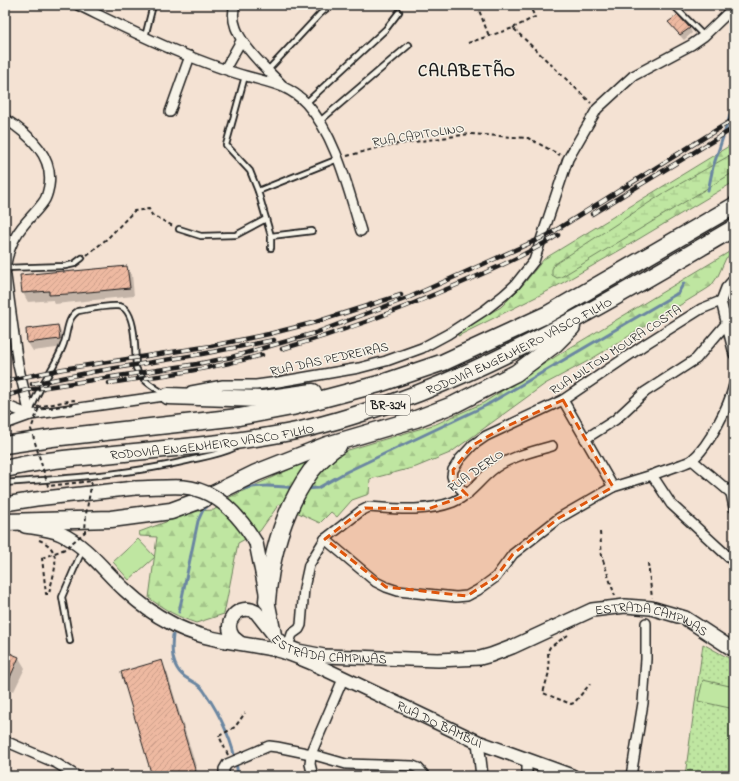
<svg xmlns="http://www.w3.org/2000/svg" width="739" height="781" font-family="'Indie Flower',sans-serif">
	<style>
		.grass { fill: url(#grass-dots); stroke: #6e815e }
		.forest { fill: url(#forest-firs); stroke: #6e815e }
		.wetland { fill: url(#wetland-marsh); stroke: #6e815e }
		.pitch { fill: #bfe6a1; stroke: #6e815e }
		.shadow { fill: #0003 }
		.lines { fill: none; stroke-linecap: round; stroke-linejoin: round }
		.stream { stroke: #6b86a1; stroke-width: 3 }
		.building { fill: url(#building-hatch); stroke: #1c1c1c }
		.service-casing { stroke: #1c1c1c; stroke-width: 8 }
		.minor-casing { stroke: #1c1c1c; stroke-width: 12 }
		.tertiary-casing { stroke: #1c1c1c; stroke-width: 14 }
		.secondary-casing { stroke: #1c1c1c; stroke-width: 16 }
		.motorway-casing { stroke: #1c1c1c; stroke-width: 19 }
		.path { stroke: #1c1c1c; stroke-width: 2; stroke-dasharray: 4 3; stroke-linecap: butt }
		.service { stroke: #f7f3e8; stroke-width: 4.5 }
		.minor { stroke: #f7f3e8; stroke-width: 9 }
		.tertiary { stroke: #f7f3e8; stroke-width: 11 }
		.secondary { stroke: #f7f3e8; stroke-width: 13 }
		.motorway { stroke: #f7f3e8; stroke-width: 16 }
		.rail-casing { stroke: #1c1c1c; stroke-width: 4.5 }
		.rail { stroke: #f7f3e8; stroke-width: 3; stroke-dasharray: 9; stroke-linecap: butt }
		.secondary-bridge-casing { stroke: #1c1c1c; stroke-width: 16; stroke-linecap: butt }
		.path-bridge { stroke: #1c1c1c; stroke-width: 2; stroke-dasharray: 4 3; stroke-linecap: butt }
		.secondary-bridge { stroke: #f7f3e8; stroke-width: 13 }
		.marked { fill: #de560d; fill-opacity: 0.2; stroke: #de560d; stroke-width: 3; stroke-dasharray: 8 5; stroke-linejoin: round }
		.labels { text-anchor: middle; stroke-width: 3; stroke-linejoin: round; paint-order: stroke }
		.shield { fill: #f7f3e8; stroke: #5e5c59; stroke-width: 1 }
		.shield-label { font-size: 12px; font-weight: bold; fill: #1c1c1c }
		.street-label { font-size: 13px; fill: #1c1c1c; stroke: #f7f3e8 }
		.district-label { font-size: 17px; font-weight: bold; letter-spacing: 1px; fill: #1c1c1c; stroke: #f7f3e8 }
	</style>
	<defs>
		<pattern id="grass-dots" width="8" height="8" patternUnits="userSpaceOnUse"><rect width="8" height="8" fill="#bfe6a1"/><path d="M2 2h.1M6 6h.1" fill="none" stroke="#a4c58a" stroke-width="1.8" stroke-linecap="round"/></pattern>
		<pattern id="forest-firs" width="22" height="20" patternUnits="userSpaceOnUse"><rect width="22" height="20" fill="#bfe6a1"/><path d="M5 1l3.5 6h-7zM16 11l3.5 6h-7z" fill="#a4c58a"/></pattern>
		<pattern id="wetland-marsh" width="20" height="14" patternUnits="userSpaceOnUse"><rect width="20" height="14" fill="#bfe6a1"/><path d="M1 5h8M5 5V1M11 12h8M15 12V8" fill="none" stroke="#a4c58a"/></pattern>
		<pattern id="building-hatch" width="6" height="6" patternUnits="userSpaceOnUse"><rect width="6" height="6" fill="#eeb9a1"/><path d="M-1 1l2-2M0 6l6-6M5 7l2-2" fill="none" stroke="#cc9e8a"/></pattern>
	</defs>
	<rect width="100%" height="100%" fill="#f4e2d3"/>
	<filter id="ink" filterUnits="userSpaceOnUse"><feTurbulence type="fractalNoise" baseFrequency=".025" numOctaves="2"/><feDisplacementMap in="SourceGraphic" scale="8" xChannelSelector="R" yChannelSelector="G"/><feConvolveMatrix kernelMatrix="1 2 1 2 8 2 1 2 1" color-interpolation-filters="sRGB"/></filter>
	<g filter="url(#ink)">
		<path class="grass" d="M703,644l31,17v115h-49z"/>
		<g class="forest">
			<path d="M734,143v39l-112,67 -72,41 -92,46v-5l43,-24 20,-20 23,-28z"/>
			<path d="M734,249v4l-8,5 -8,18 -7,10 -6,4 -117,71 -43,23 -95,69 -34,14 -46,12 -1,15 -17,6 -15,17 -6,-5 -11,11 -41,-19 -19,27 -22,12 -14,71 -28,9c-18,-6 -31,-13 -47,-25l8,-61 -17,-1 -1,-4 56,-21 19,-1 16,-13 71,-33 135,-40 47,-21 75,-48z"/>
		</g>
		<path class="wetland" d="M734,153v19l-173,105 -4,1 -5,-3v-6l3,-5 109,-71z"/>
		<g class="pitch">
			<path d="M138,539l17,18 -26,23 -16,-18z"/>
			<path d="M703,680l31,7v22l-36,-8z"/>
		</g>
		<g class="shadow">
			<path d="M677,16l13,12 2,5 -8,7 -12,-13z"/>
			<path d="M127,267l5,8 2,21 -79,8 -2,-4 -25,2 -5,-9z"/>
			<path d="M58,326l4,8 2,13 -31,4 -5,-8 -1,-13z"/>
			<path d="M5,652l14,6 6,10 -11,23 -9,-4z"/>
			<path d="M161,661l6,11 32,104h-46z"/>
		</g>
		<g class="lines">
			<g class="stream">
				<path d="M708,191l5,-24 18,-54 3,-5"/>
				<path d="M306,489l12,-1 28,-16 139,-66 193,-113 6,-10"/>
				<path d="M237,491c18,-7 38,-5 57,-3"/>
				<path d="M179,612l19,-91 5,-11 7,-6"/>
				<path d="M173,635c-2,15 -1,33 12,42 7,5 15,7 19,14 17,25 31,55 34,85"/>
			</g>
		</g>
		<g class="building">
			<path d="M678,15l12,13 -10,7 -12,-13z"/>
			<path d="M127,266l3,22 -62,6 -19,1v-4l-27,2 -2,-18 43,-4v1z"/>
			<path d="M58,325l2,14 -33,4 -1,-14z"/>
			<path d="M5,651l14,6 -14,32z"/>
			<path d="M162,660l35,116h-45l-31,-104z"/>
		</g>
		<g class="lines">
			<g class="service-casing">
				<g id="service">
					<path d="M673,5l31,31"/>
					<path d="M145,37l8,-32"/>
					<path d="M268,70l52,-56 11,-9"/>
					<path d="M245,76l-19,69 24,26 8,20 13,45v12"/>
					<path d="M306,103l80,-74 13,-17"/>
					<path d="M320,121l89,-76"/>
					<path d="M258,191l80,-32"/>
					<path d="M179,229l22,7 35,-1 30,-16"/>
					<path d="M271,236l41,-5"/>
					<path d="M5,268l60,-2 9,-2 8,-6"/>
					<path d="M31,410c6,-21 24,-43 32,-64 5,-12 3,-28 15,-35 12,-2 28,-6 40,-5 19,1 17,48 18,62 6,13 18,19 30,27"/>
					<path d="M5,483c61,-5 122,-8 181,-22 17,-4 34,-6 50,-14"/>
					<path d="M70,641l-8,-44 20,-46"/>
				</g>
			</g>
			<g class="minor-casing">
				<g id="minor">
					<path d="M78,5c37,18 74,37 113,52 18,7 36,14 55,19 24,7 41,8 60,27 30,33 42,86 55,128"/>
					<path d="M235,5c-10,29 29,61 47,80"/>
					<path d="M225,69l16,-28"/>
					<path d="M170,112l20,-56"/>
					<path d="M5,119c24,15 49,37 44,67 -1,5 -2,11 -5,15 -8,12 -21,22 -28,35 -6,10 -9,21 -11,32"/>
					<path d="M5,269l13,96 12,50"/>
					<path d="M734,279l-8,9 -5,13 13,53"/>
					<path d="M734,385c-5,21 -25,61 -42,75 -6,4 -31,11 -40,15l19,29 63,58"/>
					<path d="M191,391l32,-6h33l22,-3 81,-14 27,-7 36,-13 26,-14 37,-24 19,-15 11,-10 19,-24 34,-102 29,-50 36,-33 58,-31 13,-9 30,-29"/>
					<path d="M563,400l50,87"/>
					<path d="M5,405l25,10"/>
					<path d="M5,424l25,-9 141,-20"/>
					<path d="M585,439l30,-19 30,-28 51,-33 30,-35"/>
					<path d="M692,460l39,33 3,1"/>
					<path d="M731,493l3,15"/>
					<path d="M467,495l-13,-13 -2,-6 1,-6 7,-11 13,-14 13,-9 15,-7 62,-29 84,-57 54,-34 20,-8"/>
					<path d="M325,539l51,43 10,5 12,4 58,6 11,-1 11,-6 18,-13 17,-23 46,-36 54,-31 39,-12"/>
					<path d="M288,647l4,-13 7,-5 2,-4 3,-37 5,-23 16,-26 36,-28 8,-4c29,2 57,5 84,-5 16,-6 25,-20 38,-31 17,-14 40,-19 61,-25"/>
					<path d="M5,741l51,22 21,13"/>
					<path d="M527,761v15"/>
					<path d="M224,776v-7l3,-5 42,-18 8,1 34,7 35,10 67,2 5,2 7,8"/>
					<path d="M313,776l-3,-12 1,-10 32,-75"/>
					<path d="M631,776l12,-73 3,-44v-36"/>
				</g>
			</g>
			<g class="tertiary-casing">
				<path id="tertiary" d="M478,742l4,34"/>
			</g>
			<g class="secondary-casing">
				<g id="secondary">
					<path d="M5,504l31,-5 99,-11"/>
					<path id="s1" d="M25,526c12,2 25,3 36,8 26,12 43,37 64,56 13,12 28,24 44,32 32,19 72,20 108,28 12,3 23,8 35,13l166,79 94,34"/>
					<path d="M256,543l18,89"/>
					<path id="s2" d="M240,643c-2,-2 -5,-4 -7,-6 -11,-15 6,-35 23,-25l22,28 10,7 10,4 26,5 114,4 42,-2 11,-3 21,-8 80,-37 33,-4 26,2 34,10 49,32"/>
				</g>
			</g>
			<g class="motorway-casing">
				<g id="motorway">
					<path d="M168,396l95,3 50,-7"/>
					<path d="M5,445l47,-7 187,-21 53,-10 87,-23 65,-22 104,-48 186,-108"/>
					<path id="s3" d="M5,469c35,-9 73,-11 109,-15 60,-6 122,-11 182,-23 42,-9 83,-23 123,-38 111,-44 213,-105 315,-165"/>
					<path d="M6,522l105,-3 60,-8 30,-11 55,-27 71,-28 89,-26 39,-15 61,-31 39,-29 17,-17"/>
					<path d="M267,601c4,-48 16,-91 44,-130 8,-9 16,-19 27,-25"/>
				</g>
			</g>
			<g class="path">
				<path d="M477,5l12,31"/>
				<path d="M513,28l22,-11 -6,-12"/>
				<path d="M468,43l45,-15 78,75"/>
				<path d="M347,156l38,-10 85,-12 58,4 32,17"/>
				<path d="M87,255l21,-17 26,-27 15,-2 3,6 21,11"/>
				<path d="M600,532l2,25 13,39"/>
				<path d="M39,540c26,10 14,33 10,54h-3l-4,-36"/>
				<path d="M648,563l4,35"/>
				<path d="M568,635l-18,12 -2,4 1,21 -6,21 28,11 3,-1 16,-19"/>
				<path d="M228,755l-9,-19 16,-9 10,-14"/>
			</g>
			<use href="#service" class="service"/>
			<use href="#minor" class="minor"/>
			<use href="#tertiary" class="tertiary"/>
			<use href="#secondary" class="secondary"/>
			<use href="#motorway" class="motorway"/>
			<g class="rail-casing">
				<g id="rail">
					<path d="M592,214l142,-86"/>
					<path d="M282,349c56,-16 111,-36 165,-60 38,-16 76,-32 111,-54"/>
					<path d="M5,381l58,-12 148,-23 58,-12 47,-12 85,-27"/>
					<path d="M109,383c52,-7 103,-14 153,-28"/>
					<path d="M32,384l60,-12 110,-18 72,-14"/>
					<path d="M5,396l22,-6 170,-26 35,-7 83,-24 95,-36 138,-62 186,-116"/>
				</g>
			</g>
			<use href="#rail" class="rail"/>
			<g class="secondary-bridge-casing">
				<path id="secondary-bridge" d="M135,488c16,0 33,-2 49,-1 33,3 56,29 72,56"/>
			</g>
			<path class="path-bridge" d="M37,407l37,-7v4l-36,6 -7,19 17,57 44,-5 -6,33 -1,18 -20,17 -23,9"/>
			<use href="#secondary-bridge" class="secondary-bridge"/>
		</g>
	</g>
	<path class="marked" d="M563,400l50,87 -54,31 -46,36 -17,23 -29,19 -81,-9 -61,-48 40,-31 63,1 39,-14 -13,-13 -1,-12 20,-25 28,-16z"/>
	<g class="labels">
		<rect class="shield" x="366" y="395" width="44" height="20" rx="3"/>
		<g class="shield-label">
			<text x="388" y="409">BR-324</text>
		</g>
		<g class="street-label">
			<text transform="translate(418 134) rotate(-9)" y="5">RUA CAPITOLINO</text>
			<text dy="5" stroke="none"><textPath href="#s3" startOffset="533">RODOVIA ENGENHEIRO VASCO FILHO</textPath></text>
			<text transform="translate(615 349) rotate(-33)" y="5">RUA NILTON MOURA COSTA</text>
			<text transform="translate(329 358) rotate(-12)" y="5">RUA DAS PEDREIRAS</text>
			<text dy="5" stroke="none"><textPath href="#s3" startOffset="209">RODOVIA ENGENHEIRO VASCO FILHO</textPath></text>
			<text transform="translate(475 470) rotate(-35)" y="5">RUA DERLO</text>
			<text dy="5" stroke="none"><textPath href="#s2" startOffset="482">ESTRADA CAMPINAS</textPath></text>
			<text dy="5" stroke="none"><textPath href="#s2" startOffset="146">ESTRADA CAMPINAS</textPath></text>
			<text dy="5" stroke="none"><textPath href="#s1" startOffset="468">RUA DO BAMBUÍ</textPath></text>
		</g>
		<g class="district-label">
			<text x="467" y="76">CALABETÃO</text>
		</g>
	</g>
	<rect width="739" height="781" fill="none" stroke="#f7f3e8" stroke-width="20"/>
	<rect x="10" y="10" width="719" height="761" fill="none" stroke="#1c1c1c" stroke-width="1.5" filter="url(#ink)"/>
</svg>
